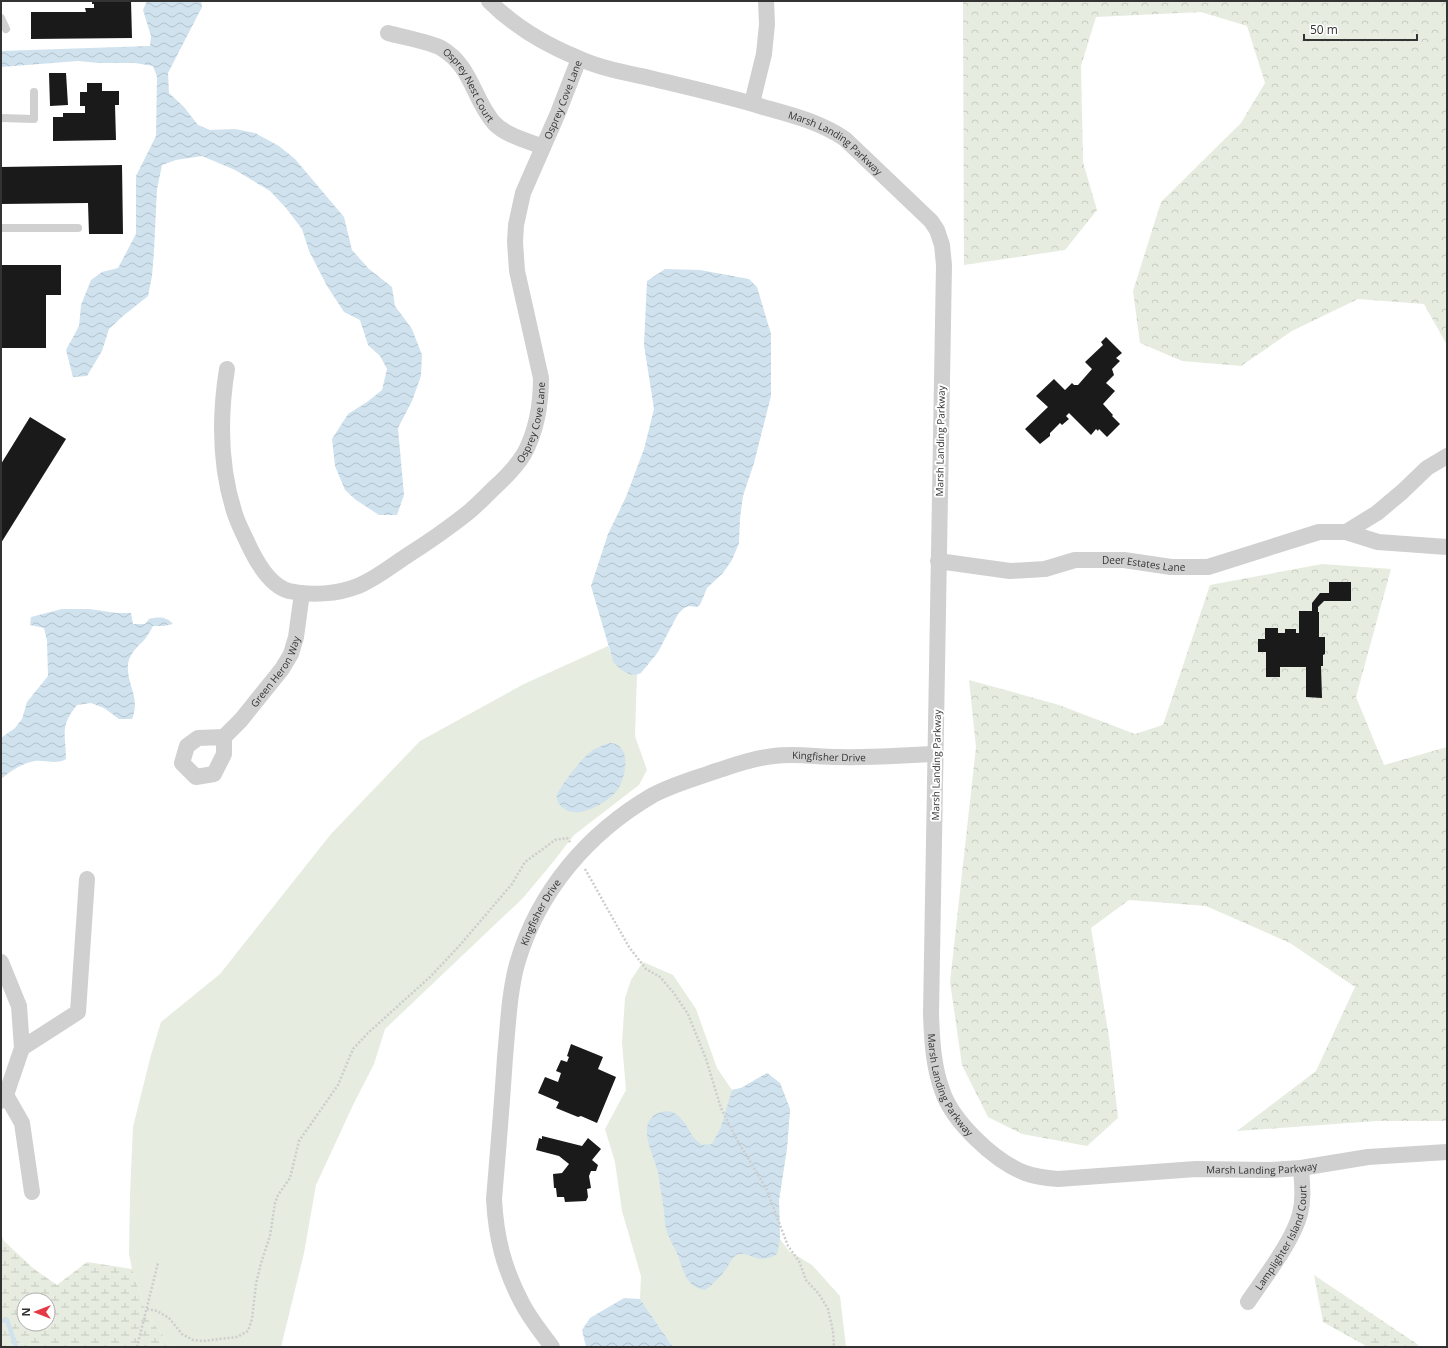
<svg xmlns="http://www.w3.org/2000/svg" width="1448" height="1348" font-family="'Open Sans',sans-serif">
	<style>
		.green { fill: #e6ecdf }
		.forest { fill: url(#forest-crowns) }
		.wetland { fill: url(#wetland-marsh); fill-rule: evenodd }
		.water { fill: url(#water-waves) }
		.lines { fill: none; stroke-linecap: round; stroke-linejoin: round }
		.stream { stroke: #cfe2ee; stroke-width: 4.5 }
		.building { fill: #1a1a1a }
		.path { stroke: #cdcdcd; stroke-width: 2.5; stroke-dasharray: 2 2; stroke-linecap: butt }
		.service { stroke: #d0d0d0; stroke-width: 8 }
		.minor { stroke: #d0d0d0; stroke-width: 16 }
		.labels { text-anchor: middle; stroke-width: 4; stroke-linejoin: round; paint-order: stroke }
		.street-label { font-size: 10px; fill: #333; stroke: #fff }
	</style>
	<defs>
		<pattern id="forest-crowns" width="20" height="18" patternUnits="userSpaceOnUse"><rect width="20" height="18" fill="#e6ecdf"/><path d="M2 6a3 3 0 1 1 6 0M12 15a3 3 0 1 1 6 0" fill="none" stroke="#c6cbc0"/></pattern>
		<pattern id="wetland-marsh" width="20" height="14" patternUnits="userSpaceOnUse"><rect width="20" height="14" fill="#e6ecdf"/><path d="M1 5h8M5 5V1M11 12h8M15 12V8" fill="none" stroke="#c6cbc0"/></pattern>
		<pattern id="water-waves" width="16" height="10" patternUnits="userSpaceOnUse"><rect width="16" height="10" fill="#cfe2ee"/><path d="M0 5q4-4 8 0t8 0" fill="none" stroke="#b2c2cd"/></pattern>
	</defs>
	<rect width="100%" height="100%" fill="#fff"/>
	<g class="green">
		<path d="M608,646c5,17 11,26 29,29l-2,61 12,34 -8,15 -65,50 -21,27 -30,36 -138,131 -11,35 -21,41 -37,80 -12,68 -23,94h-109l-24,-30 -16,-48 -3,-15 1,-59 3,-68 18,-72 10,-33 59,-48 111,-140 89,-93 104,-57z"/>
		<path d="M643,962l30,13 23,34 21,59 15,22 9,-2 26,-15 13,10 10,26 -3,39 -8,52 1,39 9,12 23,14 28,31 6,51h-173l-33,-48 1,-23 -19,-65 -7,-49 -10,-33 21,-39 -4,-47 3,-45 6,-18z"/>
	</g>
	<g class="forest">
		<path d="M963,1h484v344l-23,-41 -66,-5 -66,32 -51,35 -59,-5 -42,-18 -7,-52 28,-89 80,-79 24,-40 -18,-57 -46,-14 -105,5 -15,49 2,96 14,48 -32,40 -101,15z"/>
		<path d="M1322,564l69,5 -35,128 28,68 63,-18v374h-71l-139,10 79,-60 39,-84 -65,-44 -84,-37 -77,-6 -38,28 18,109 9,81 -31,28 -65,-12 -34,-17 -26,-52 -12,-83 26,-235 -7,-67 90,25 76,29 28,-9 47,-140z"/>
	</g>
	<g class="wetland">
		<path d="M1,1235l3,6 30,28 23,16 30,-23 45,7 16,48 24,30h-171zM24,1300h24v24h-24z"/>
		<path d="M1314,1275l103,69 3,3h-52l-45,-25z"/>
	</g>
	<g class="water">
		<path d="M147,1h54l1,6 -34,66 1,20 15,14 14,18 12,5 25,-1 20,4 24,13 16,13 49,58 8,33 17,19 23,18 3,19 17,23 10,26 -1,21 -9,25 -14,27 6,67 -7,20h-18l-23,-15 -11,-10 -10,-24 -3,-27 16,-25 19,-12 15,-12 5,-21 -7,-13 -12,-11 -8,-25 -16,-8 -17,-26 -18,-35 -7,-22 -16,-21 -16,-17 -35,-21 -33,-14 -26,4 -14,5 -5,24 -3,62 -2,25 -4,20 -25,20 -14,13 -7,22 -15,25 -14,1 -7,-27 13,-24 2,-21 10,-25 11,-8 16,-4 18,-34v-58l20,-40 1,-59 -4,-11 -18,-3h-36l-21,-2 -77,6v-16l149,-5 1,-10 -8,-26z"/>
		<path d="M665,269l35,1 49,9 8,8 14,47v62l-17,67 -11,33 -3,22 -1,25 -7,17 -9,13 -16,15 -7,17 -3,2 -8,-1 -5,2 -6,6 -20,38 -17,21c-11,6 -22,-4 -28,-12l-22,-75 17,-52 18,-37 18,-48 10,-40 -10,-64 3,-64z"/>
		<path d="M62,609h27l28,4h14l2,11h12l4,-5c9,-2 17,-3 24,5l-9,2h-11c-2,4 -5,9 -8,13 -7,8 -15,13 -17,25 -2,20 13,33 4,55h-13l-15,-11 -13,-5 -14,2c-18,22 -11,29 -11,54 -10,6 -20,1 -31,2 -13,2 -24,10 -34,18v-41l14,-10 7,-9 5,-17 21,-26 -1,-35 -3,-13 -14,-3 1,-8z"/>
		<path d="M610,743c2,0 7,1 9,3 12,9 5,38 -4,47 -10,10 -21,16 -35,19 -6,1 -12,0 -17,-4 -4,-3 -7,-8 -6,-13 2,-7 23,-34 29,-39 7,-7 15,-11 24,-13z"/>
		<path d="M767,1073l13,10 10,26 -3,39 -8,52 1,39 -3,15c-19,13 -30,-5 -41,1 -4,3 -7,9 -9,13 -6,8 -14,17 -22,22 -22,-4 -21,-22 -29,-39 -4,-8 -10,-18 -11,-28 -1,-4 0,-8 -1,-12 -2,-13 -4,-26 -6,-39 -4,-14 -12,-29 -11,-44 1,-12 14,-19 25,-16 10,4 16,16 21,25 2,3 6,5 9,8l10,-1 9,-17 11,-37 9,-2z"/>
		<path d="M624,1298l16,1 33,48h-87l-4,-17 8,-12z"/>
	</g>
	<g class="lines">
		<path class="stream" d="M1,1321l6,-1 9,27"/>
	</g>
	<g class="building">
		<path d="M92,1h39l1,37 -101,1v-27h55l-1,-4h9v-4h-2z"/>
		<path d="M49,73h17l2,32 -18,1z"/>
		<path d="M87,83h15v8h17v14h-4l1,35 -63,1v-24h10v-4h22v-7h-5v-14h7z"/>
		<path d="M122,165l1,69h-34l-1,-31 -87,1v-37z"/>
		<path d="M1,265h60v30h-15v53h-45z"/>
		<path d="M1106,337l16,16 -6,5 4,3 -8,8 2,6 -8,8 9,8 -12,13 10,11 -1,1 8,8 -13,13 -8,-8 -1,2 -2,-2 -5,6 -22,-22 -3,3 3,3 -7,6 -2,-2 -10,10v3l-10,8 -15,-15 23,-22 -12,-11 18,-17 11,11 7,-7 2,2h4l14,-16 -7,-7 18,-17 -2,-3z"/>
		<path d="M30,417l36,22 -65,104v-79z"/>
		<path d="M1329,582h22v19h-27l-6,6v5h1v25h6v17l-2,1v11h-2l1,32 -16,-1v-30h-26v10h-14v-25h-8v-13h7v-11h13v5h7v-4h11v4h3v-22h13v-8l8,-10h9z"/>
		<path d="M571,1044l32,13 -5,12 18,8 -19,46 -16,-7 -3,1 -22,-9 3,-6 -21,-9 7,-16 13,5 3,-9 -5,-2 5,-11 6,2 2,-5 -2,-1z"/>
		<path d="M542,1136l40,10 6,-8 13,11 -9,11 6,5 -2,6h-5l-2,5 2,12 -4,1 1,8 -2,4 -21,1 -1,-5h-7l-1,-9h-2l-1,-14 9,-1 7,-9 -10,-8 -23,-6 3,-12 3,1z"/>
	</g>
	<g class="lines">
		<g class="path">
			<path d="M585,869l44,78 17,22 14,8 13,15 15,22 18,45 15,49 16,32 29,48 22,58 11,15 7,19 13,14 9,15 5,22 1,16"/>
			<path d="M147,1309l10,2 12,7 13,16 11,6 10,1 34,-4 11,-6 4,-12 4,-35 5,-21 9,-27 5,-33 3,-8 12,-17 9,-37 39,-56 15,-36 15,-16 63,-57 29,-31 52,-61 13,-22 30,-22 12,-2 3,4"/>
			<path d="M137,1347l21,-84"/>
		</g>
		<g class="service">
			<path d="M1,18l5,11"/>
			<path d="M1,118l33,1v-27"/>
			<path d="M1,228h77"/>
		</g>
		<g class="minor">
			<path id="s1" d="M489,1c25,25 57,44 89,57 24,11 50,15 76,21 36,9 73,17 109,28 29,8 57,15 82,32l86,82 6,9 5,15 2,20 -13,749c1,26 2,51 11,76 10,31 52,71 83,83 11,4 21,5 33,6l138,-10 73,1 32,-2 67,-11 79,-5"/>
			<path id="s2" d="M388,33c14,4 42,9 53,15 31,18 32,51 53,75 11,12 34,18 49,24"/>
			<path d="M752,103l12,-49 3,-30 -1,-23"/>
			<path id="s3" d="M227,369c-8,50 -8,99 9,148 4,11 10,22 15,33 8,16 20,36 38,41 22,5 49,3 69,-5 17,-7 32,-19 47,-29 22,-14 44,-29 65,-46 8,-7 16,-15 24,-23 11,-10 22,-21 30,-34 13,-24 17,-49 17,-76l-24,-107 -2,-29 1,-17 7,-32 35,-80 21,-54"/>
			<path d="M1346,532l31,-19 25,-21 25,-24 20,-12"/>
			<path id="s4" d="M938,561l72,10 35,-2 30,-9h49l47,7h37l111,-35h27l32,10 69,5"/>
			<path id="s5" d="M224,737l17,-17 41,-51 9,-15 5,-17 6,-44"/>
			<path d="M224,737v17l-10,20 -18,3 -14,-14 5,-17 11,-8z"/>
			<path d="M1,962l18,44 3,42 -16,47 -5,6"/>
			<path d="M22,1048l56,-36 9,-133"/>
			<path d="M6,1095l16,28 10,69"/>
			<path id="s6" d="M1248,1302c16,-24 45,-61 52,-88 4,-15 2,-30 1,-46"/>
			<path id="s7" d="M552,1347c-10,-14 -22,-28 -30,-44 -18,-34 -26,-65 -28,-104 4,-47 8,-95 11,-142 3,-31 4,-63 12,-93 21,-73 71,-131 136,-169 19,-10 40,-16 60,-23 19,-6 40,-14 61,-16 22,-3 43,1 64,1 33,1 65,-2 98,-3"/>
		</g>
	</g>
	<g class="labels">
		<g class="street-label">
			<text dy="4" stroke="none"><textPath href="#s2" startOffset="102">Osprey Nest Court</textPath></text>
			<text dy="4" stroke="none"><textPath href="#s3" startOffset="896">Osprey Cove Lane</textPath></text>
			<text dy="4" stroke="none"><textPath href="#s1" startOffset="380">Marsh Landing Parkway</textPath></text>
			<text dy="4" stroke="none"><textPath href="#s3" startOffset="560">Osprey Cove Lane</textPath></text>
			<text transform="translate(940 441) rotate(-89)" y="4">Marsh Landing Parkway</text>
			<text dy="4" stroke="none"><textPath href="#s4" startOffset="208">Deer Estates Lane</textPath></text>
			<text dy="4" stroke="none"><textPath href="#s5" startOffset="84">Green Heron Way</textPath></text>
			<text dy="4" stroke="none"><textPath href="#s7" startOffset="803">Kingfisher Drive</textPath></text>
			<text transform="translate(936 765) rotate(-89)" y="4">Marsh Landing Parkway</text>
			<text dy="4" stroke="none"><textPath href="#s7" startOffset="455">Kingfisher Drive</textPath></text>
			<text dy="4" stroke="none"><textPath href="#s1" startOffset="1376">Marsh Landing Parkway</textPath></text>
			<text dy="4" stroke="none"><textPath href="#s1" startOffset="1736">Marsh Landing Parkway</textPath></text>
			<text dy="4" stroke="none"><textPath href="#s6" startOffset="74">Lamplighter Island Court</textPath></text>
		</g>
	</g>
	<rect width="1448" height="1348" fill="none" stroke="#333333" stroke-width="4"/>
	<g transform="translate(36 1312) rotate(270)"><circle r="19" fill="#ffffff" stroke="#adadad"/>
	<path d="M0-3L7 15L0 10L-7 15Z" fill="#e63946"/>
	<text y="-6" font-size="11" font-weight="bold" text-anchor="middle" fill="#333333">N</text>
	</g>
	<path d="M1304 34v6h113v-6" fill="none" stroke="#333333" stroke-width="2"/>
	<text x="1310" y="34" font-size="12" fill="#333333" stroke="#ffffff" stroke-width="3" paint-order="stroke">50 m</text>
</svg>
